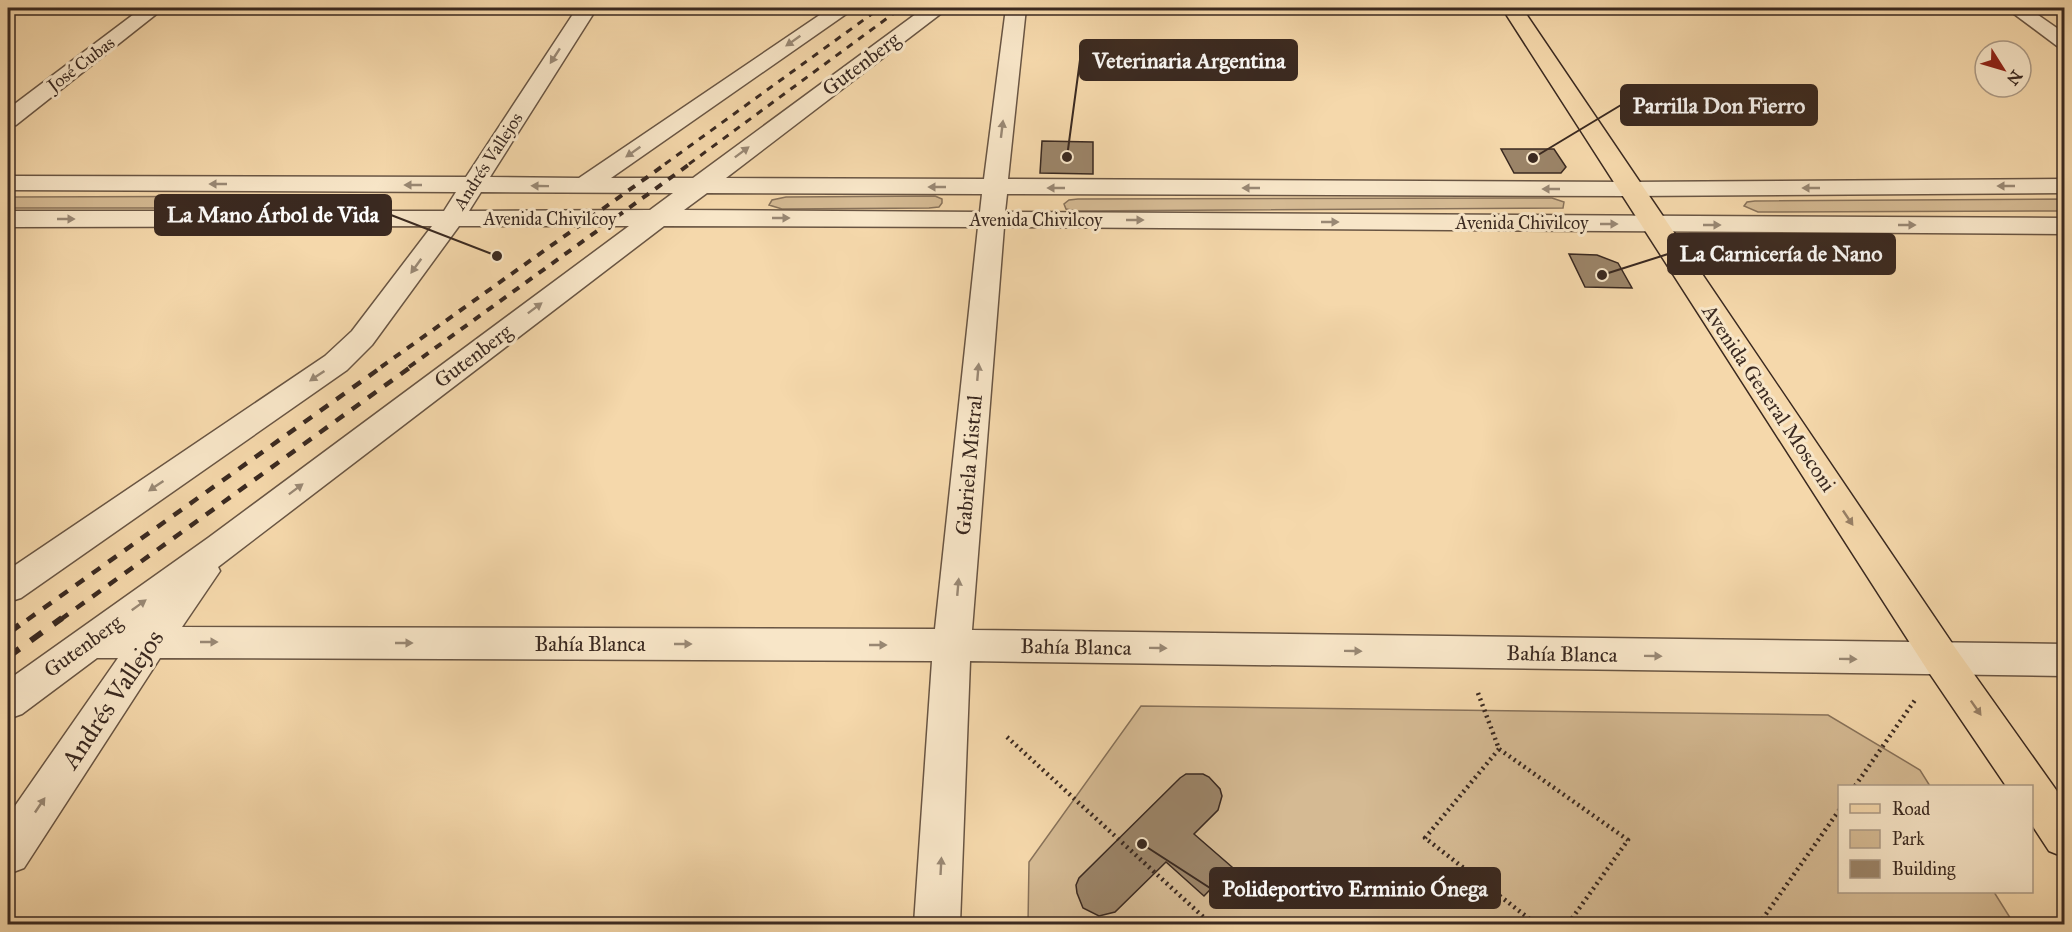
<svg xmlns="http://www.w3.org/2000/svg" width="2072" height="932" font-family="'IM FELL Great Primer',serif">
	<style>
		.green { fill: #d5ba93; stroke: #88725a; stroke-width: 1.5 }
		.building { fill: #9b8468; stroke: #3a2920; stroke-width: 1.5 }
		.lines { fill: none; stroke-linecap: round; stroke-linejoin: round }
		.minor-casing { stroke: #695543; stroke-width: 3 }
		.major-casing { stroke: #3a2920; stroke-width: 3 }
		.path { stroke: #3a2920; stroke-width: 4.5; stroke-dasharray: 2 4; stroke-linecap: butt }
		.minor { fill: #f8e6c8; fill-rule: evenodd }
		.major { fill: #f5d8ab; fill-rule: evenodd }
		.rail-far3 { stroke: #3a2920; stroke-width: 3; stroke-dasharray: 7 7; stroke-linecap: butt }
		.rail-far2 { stroke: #3a2920; stroke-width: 4; stroke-dasharray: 8 8; stroke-linecap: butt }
		.rail-far1 { stroke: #3a2920; stroke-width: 4.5; stroke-dasharray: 10 10; stroke-linecap: butt }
		.rail { stroke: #3a2920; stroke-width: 6; stroke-dasharray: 14 14; stroke-linecap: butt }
		.oneway { fill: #998874 }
		.oneway2 { fill: #988066 }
		.labels { text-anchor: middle; stroke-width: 6; stroke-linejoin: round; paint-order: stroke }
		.far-street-label { font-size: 18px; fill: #3a2920; stroke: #f8e6c8 }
		.street-label { font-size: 21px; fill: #3a2920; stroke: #f8e6c8 }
		.near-street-label { font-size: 26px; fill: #3a2920; stroke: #f8e6c8 }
		.leader { fill: none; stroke: #3a2920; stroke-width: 2 }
		.callout-dot { fill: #3a2920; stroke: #f8e6c8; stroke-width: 2 }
		.callout { fill: #3a2920; stroke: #3a2920; stroke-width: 2 }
		.callout-label { font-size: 22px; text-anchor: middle; font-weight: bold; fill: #fff }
	</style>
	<rect width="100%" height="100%" fill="#f5d8ab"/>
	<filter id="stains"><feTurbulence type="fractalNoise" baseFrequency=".00333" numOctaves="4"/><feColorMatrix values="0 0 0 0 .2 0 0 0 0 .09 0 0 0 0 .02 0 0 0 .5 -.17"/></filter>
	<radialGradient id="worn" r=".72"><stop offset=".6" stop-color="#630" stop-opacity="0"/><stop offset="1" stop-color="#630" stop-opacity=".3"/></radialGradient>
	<g class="green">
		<path d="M381,196l6,3 -2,4 -16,5h-361v-11z"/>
		<path d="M935,196l7,3v4l-3,4 -10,1 -147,1 -13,-4 3,-5 14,-3z"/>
		<path d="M1552,198l12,4 -1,6 -486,3 -11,-2 -2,-5 5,-4 9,-1z"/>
		<path d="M2064,199v12l-306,1 -14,-6 3,-4 8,-1z"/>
		<path d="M1141,706l687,9 92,55 10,16h-90v106h154l20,32h-986l1,-62z"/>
	</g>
	<g class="building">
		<path d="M1042,141l51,1v32l-53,-1z"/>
		<path d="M1501,149h53l12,18 -5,6h-47z"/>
		<path d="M1569,254l28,1 21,8 14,25 -47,-1z"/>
		<path d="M1186,774h17l6,3 11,12 2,7 -4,14 -24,24 38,33 -28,29 -38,-34 -51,50 -16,4 -16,-8 -6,-15 -1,-8 3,-7 101,-100z"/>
	</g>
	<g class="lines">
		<g class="minor-casing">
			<g id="minor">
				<path d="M142,8h22l-148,117 -8,2v-18z"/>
				<path d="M577,8h20l-107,169 89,1 251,-170h22l-3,4 -238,166h82l231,-170h22l-3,4 -217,166 258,1 22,-171h20l-18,171 622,3 434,-3v14l-434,3 -623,-2 -2,18 1059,6v16l-1060,-7 -32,403 1092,14v32l-1094,-15 -10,263h-46l18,-263 -772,-3 -136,210 -16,6v-58l110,-158h-21l-75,56 -14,5v-39l200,-142 421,-312h-170l-87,119 -25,25 -326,228 -13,4v-32l317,-214 27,-25 80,-105 -424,1v-16h436l12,-19 -448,-2v-14l458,1zM481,192l192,1 -23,17 -181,1zM707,193l275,1 -2,18 -296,-2zM664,226l314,1 -43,402 -753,-2 38,-56 -2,-4z"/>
				<path d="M2006,8h22l36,25v15l-7,-2z"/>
			</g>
		</g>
		<g class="major-casing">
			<path id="major" d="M1502,8h20l434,641 108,152v56l-15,-6 -17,-26v-39h-26l-78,-115z"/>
		</g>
		<g class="path">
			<path d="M1478,693l21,56 129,91 -60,84"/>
			<path d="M1007,737l204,187"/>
			<path d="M1499,749l-74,89 111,86"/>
			<path d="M1855,786l60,-86"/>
			<path d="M1759,924l81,-115"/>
		</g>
		<use href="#minor" class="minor"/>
		<use href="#major" class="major"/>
		<g class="rail-far3">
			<path d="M665,164l215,-156"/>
			<path d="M689,164l212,-156"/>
		</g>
		<g class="rail-far2">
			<path d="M381,367l286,-204"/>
			<path d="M409,367l282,-204"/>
		</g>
		<g class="rail-far1">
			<path d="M27,620l356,-254"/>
			<path d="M60,620l352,-254"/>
		</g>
		<g class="rail">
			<path d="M8,633l21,-15"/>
			<path d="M8,657l54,-39"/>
		</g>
	</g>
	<defs><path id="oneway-solid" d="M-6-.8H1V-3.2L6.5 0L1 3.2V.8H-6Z" transform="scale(1.5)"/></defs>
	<g class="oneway">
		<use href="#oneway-solid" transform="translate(793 41) rotate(145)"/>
		<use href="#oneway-solid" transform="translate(555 56) rotate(123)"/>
		<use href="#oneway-solid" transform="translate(1002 129) rotate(-83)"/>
		<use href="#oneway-solid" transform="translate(633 152) rotate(145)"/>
		<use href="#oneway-solid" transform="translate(742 152) rotate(-37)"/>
		<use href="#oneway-solid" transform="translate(218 184) rotate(-180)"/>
		<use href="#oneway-solid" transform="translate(413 185) rotate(-180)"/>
		<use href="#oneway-solid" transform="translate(540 186) rotate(-179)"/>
		<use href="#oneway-solid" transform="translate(2006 186) rotate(180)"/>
		<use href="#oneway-solid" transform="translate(937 187) rotate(180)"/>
		<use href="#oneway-solid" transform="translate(1056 188) rotate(-180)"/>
		<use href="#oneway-solid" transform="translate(1251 188) rotate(-180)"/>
		<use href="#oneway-solid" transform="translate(1811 188) rotate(180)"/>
		<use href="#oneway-solid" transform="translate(1551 189) rotate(-180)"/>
		<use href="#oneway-solid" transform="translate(781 218)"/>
		<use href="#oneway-solid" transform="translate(66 219)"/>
		<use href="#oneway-solid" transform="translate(1135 220)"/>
		<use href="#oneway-solid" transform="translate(1330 222)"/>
		<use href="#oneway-solid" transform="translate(1609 224)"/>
		<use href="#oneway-solid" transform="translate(1712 225)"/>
		<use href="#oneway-solid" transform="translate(1907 225)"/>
		<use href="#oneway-solid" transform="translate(416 266) rotate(126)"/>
		<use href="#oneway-solid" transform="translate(535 308) rotate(-37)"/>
		<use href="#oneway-solid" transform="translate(978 372) rotate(-85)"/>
		<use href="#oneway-solid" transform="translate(317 376) rotate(146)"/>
		<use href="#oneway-solid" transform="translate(156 486) rotate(146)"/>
		<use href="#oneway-solid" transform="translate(296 489) rotate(-37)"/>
		<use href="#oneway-solid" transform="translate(958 587) rotate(-85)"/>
		<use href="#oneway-solid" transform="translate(139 605) rotate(-36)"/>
		<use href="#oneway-solid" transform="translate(209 642)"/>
		<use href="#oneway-solid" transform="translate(404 643)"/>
		<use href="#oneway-solid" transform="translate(683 644)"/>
		<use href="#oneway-solid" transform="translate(878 645)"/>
		<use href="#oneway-solid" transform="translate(1158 648) rotate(1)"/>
		<use href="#oneway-solid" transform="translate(1353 651) rotate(1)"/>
		<use href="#oneway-solid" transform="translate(1653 656) rotate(1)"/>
		<use href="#oneway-solid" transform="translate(1848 659) rotate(1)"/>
		<use href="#oneway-solid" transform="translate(40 805) rotate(-56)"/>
		<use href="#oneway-solid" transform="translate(941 866) rotate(-87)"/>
	</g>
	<g class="oneway2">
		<use href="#oneway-solid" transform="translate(1848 518) rotate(56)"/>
		<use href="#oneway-solid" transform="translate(1976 708) rotate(55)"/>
	</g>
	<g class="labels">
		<g class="far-street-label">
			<text transform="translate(81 64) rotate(-37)" y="6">José Cubas</text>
			<text transform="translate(488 161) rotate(-57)" y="6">Andrés Vallejos</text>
			<text x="550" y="225">Avenida Chivilcoy</text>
			<text x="1036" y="226">Avenida Chivilcoy</text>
			<text x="1522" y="229">Avenida Chivilcoy</text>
		</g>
		<g class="street-label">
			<text transform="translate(861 64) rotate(-37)" y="7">Gutenberg</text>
			<text transform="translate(473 356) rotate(-37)" y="7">Gutenberg</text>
			<text transform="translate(1769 398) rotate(56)" y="7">Avenida General Mosconi</text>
			<text transform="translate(969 465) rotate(-85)" y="7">Gabriela Mistral</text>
			<text x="590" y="651">Bahía Blanca</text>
			<text transform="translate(83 646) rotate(-36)" y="7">Gutenberg</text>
			<text transform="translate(1076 647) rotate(1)" y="7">Bahía Blanca</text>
			<text transform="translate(1562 654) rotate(1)" y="7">Bahía Blanca</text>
		</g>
		<g class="near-street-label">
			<text transform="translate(112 699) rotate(-56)" y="9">Andrés Vallejos</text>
		</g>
	</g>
	<path class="leader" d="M1067 157L1080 60M1533 158L1621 105M497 256L391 215M1602 275L1668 254M1142 844L1210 888"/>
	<g class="callout-dot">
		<circle cx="1067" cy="157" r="6"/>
		<circle cx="1533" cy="158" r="6"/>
		<circle cx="497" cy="256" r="6"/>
		<circle cx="1602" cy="275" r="6"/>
		<circle cx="1142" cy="844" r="6"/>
	</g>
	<g class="callout">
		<rect x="1080" y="40" width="217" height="40" rx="6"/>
		<rect x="1621" y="85" width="196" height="40" rx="6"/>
		<rect x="155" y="195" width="236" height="40" rx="6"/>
		<rect x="1668" y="234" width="227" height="40" rx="6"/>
		<rect x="1210" y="868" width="290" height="40" rx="6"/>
	</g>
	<g class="callout-label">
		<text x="1189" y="68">Veterinaria Argentina</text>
		<text x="1719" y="113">Parrilla Don Fierro</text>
		<text x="273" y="222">La Mano Árbol de Vida</text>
		<text x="1781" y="261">La Carnicería de Nano</text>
		<text x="1355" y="896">Polideportivo Erminio Ónega</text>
	</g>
	<rect width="2072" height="932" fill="none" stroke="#f5d8ab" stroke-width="30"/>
	<rect x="9" y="9" width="2054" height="914" fill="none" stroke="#3a2920" stroke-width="3"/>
	<rect x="15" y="15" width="2042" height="902" fill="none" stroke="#3a2920" stroke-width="1.5"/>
	<rect x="1838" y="785" width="195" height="108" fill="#f8e6c8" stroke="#ac9a85" stroke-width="1.5"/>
	<rect x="1850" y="804" width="30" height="9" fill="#f5d8ab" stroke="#ac9a85" stroke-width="1.5"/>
	<text x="1892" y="815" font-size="18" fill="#3a2920">Road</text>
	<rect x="1850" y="830" width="30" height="18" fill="#d5ba93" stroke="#ac9a85" stroke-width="1.5"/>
	<text x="1892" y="845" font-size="18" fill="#3a2920">Park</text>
	<rect x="1850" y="860" width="30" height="18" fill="#9b8468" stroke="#ac9a85" stroke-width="1.5"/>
	<text x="1892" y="875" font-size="18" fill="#3a2920">Building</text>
	<g transform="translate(2003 69) rotate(127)"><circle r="28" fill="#f8e6c8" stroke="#ac9a85" stroke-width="1.5"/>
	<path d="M0-4.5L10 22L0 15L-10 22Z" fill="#8f2418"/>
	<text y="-9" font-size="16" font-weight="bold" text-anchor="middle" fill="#3a2920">N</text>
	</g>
	<rect width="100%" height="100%" filter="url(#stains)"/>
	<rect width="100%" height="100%" fill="url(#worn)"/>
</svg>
